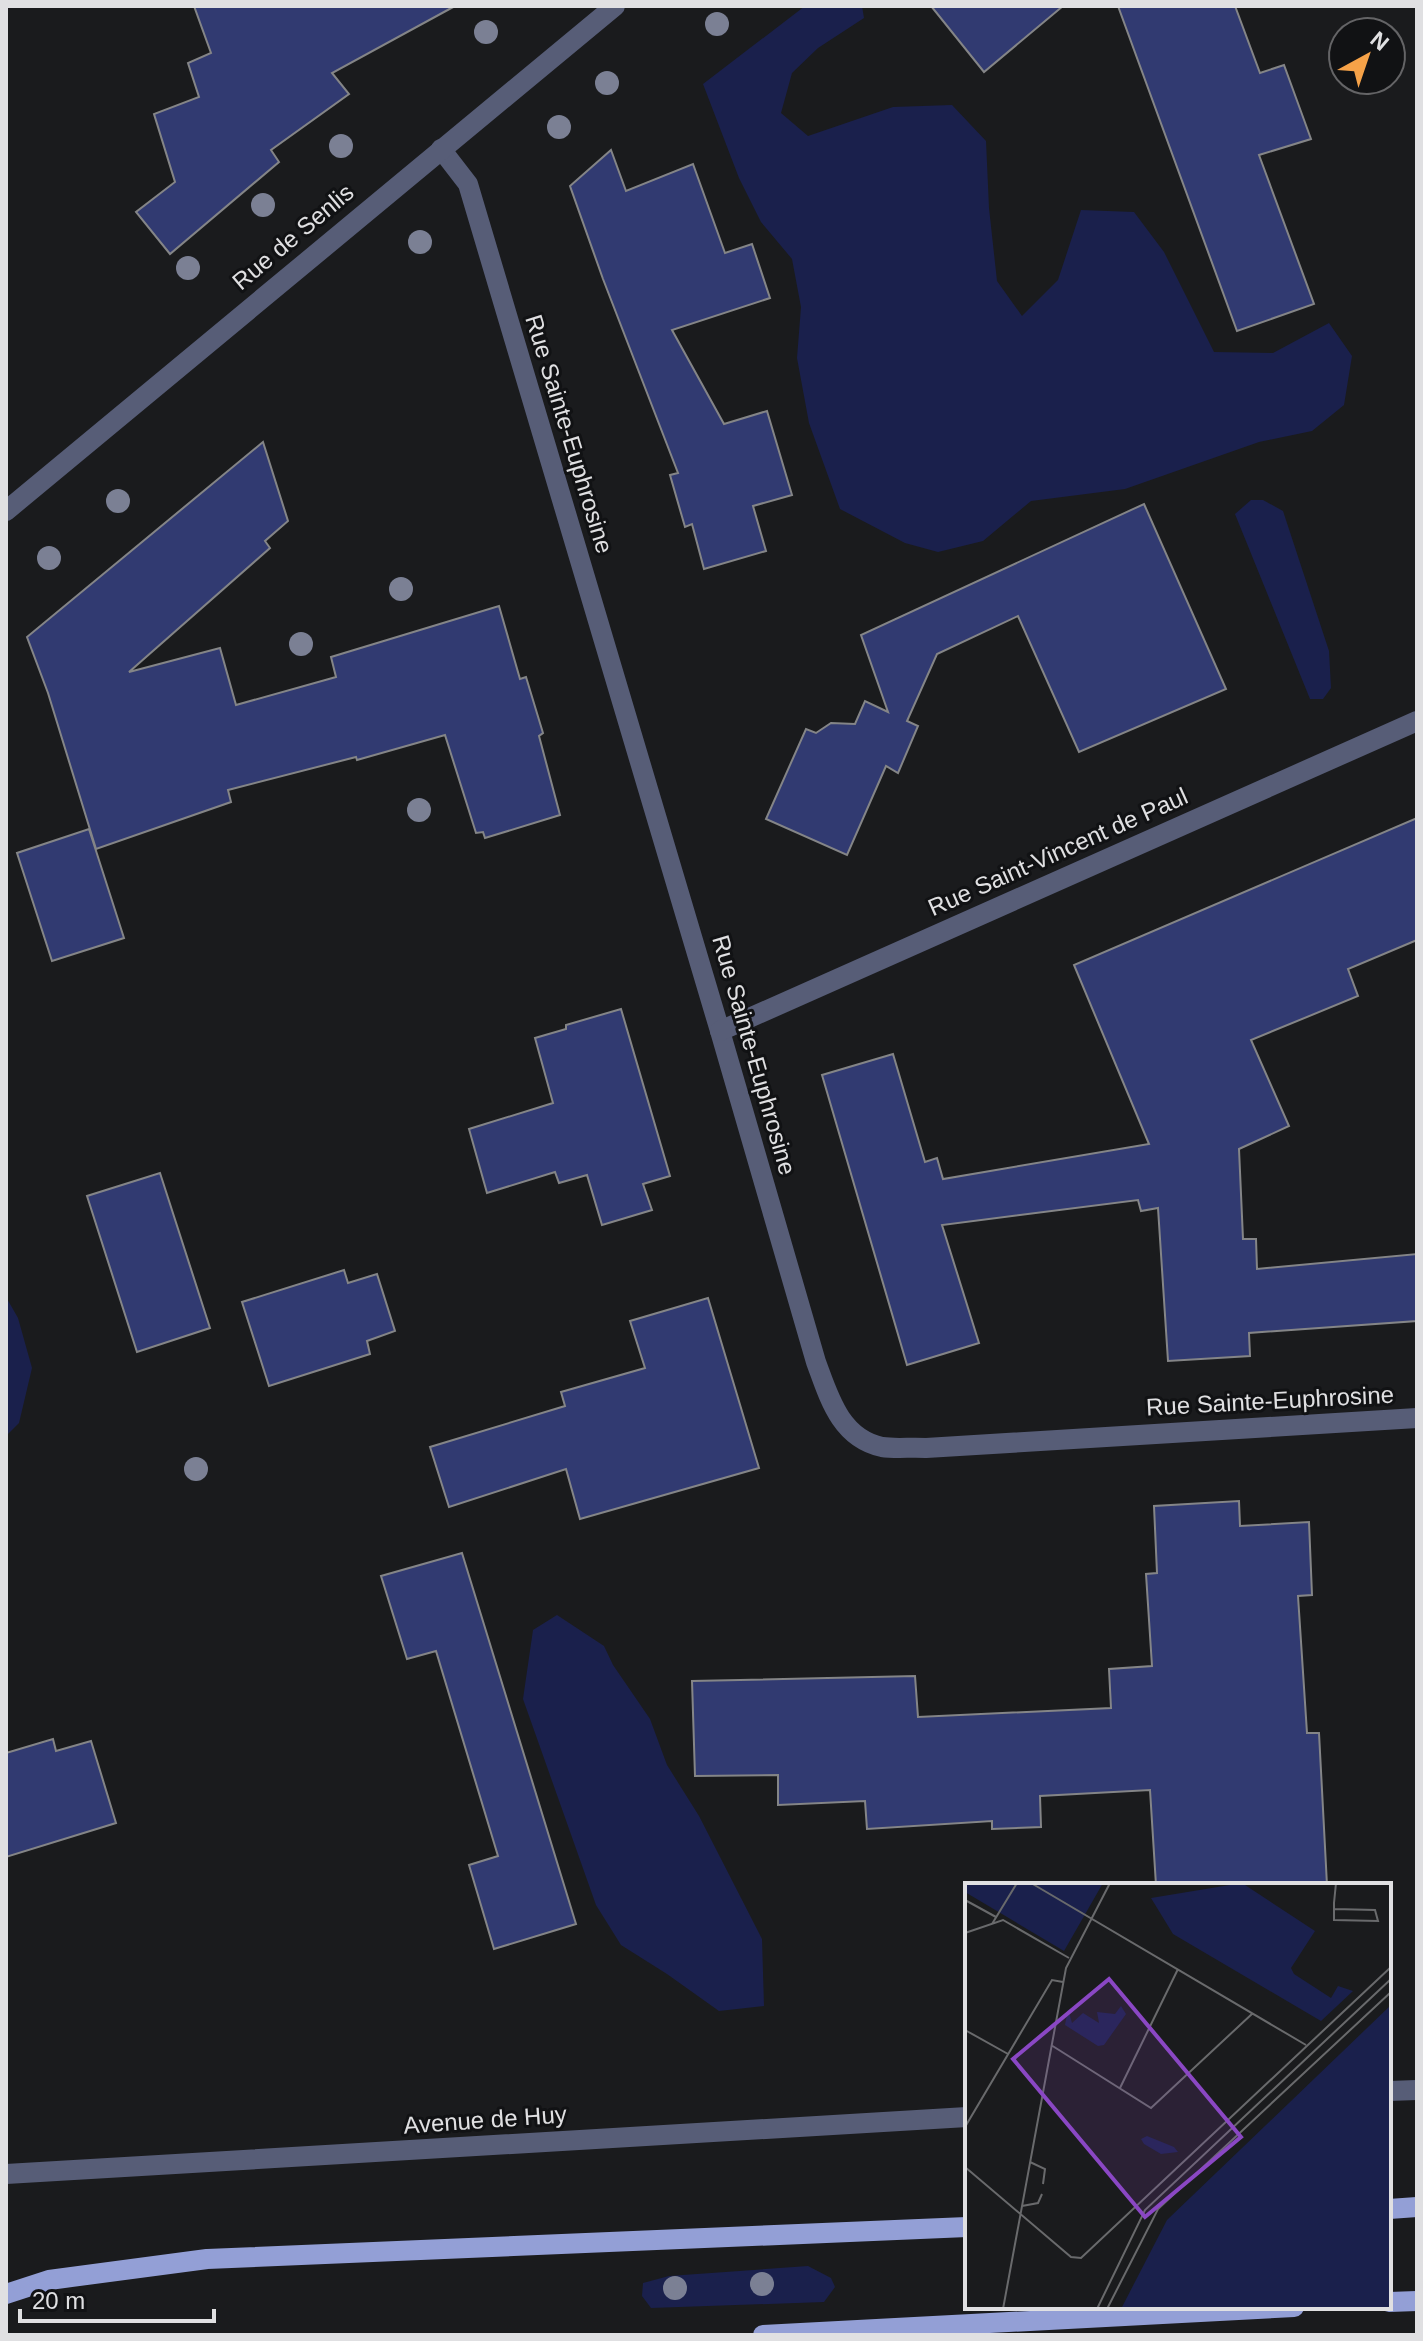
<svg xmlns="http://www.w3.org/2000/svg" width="1423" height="2341" font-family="Helvetica,sans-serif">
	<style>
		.green { fill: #1a204c }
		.building { fill: #313a71; stroke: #848587; stroke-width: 2 }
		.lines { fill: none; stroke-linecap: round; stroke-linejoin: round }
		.minor { stroke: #575d77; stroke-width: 20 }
		.tertiary { stroke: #575d77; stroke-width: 20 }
		.primary { stroke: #939fd6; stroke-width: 20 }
		.tree { fill: #7b8094 }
		.labels { text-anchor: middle; stroke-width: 6; stroke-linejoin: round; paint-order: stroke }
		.street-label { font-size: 24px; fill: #e0e0e2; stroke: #111214 }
		.inset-road { fill: none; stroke: #696a6c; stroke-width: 2 }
		.view { fill: #8a47c4; fill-opacity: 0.15; stroke: #8a47c4; stroke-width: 4 }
		.inset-edge { fill: none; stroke: #e0e0e2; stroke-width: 4 }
	</style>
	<rect width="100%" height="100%" fill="#1a1b1d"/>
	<g class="green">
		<path d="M805,6h57l2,12 -46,30 -26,25 -11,40 27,23 85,-29 59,-2 34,36 3,67 8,73 25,35 36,-36 23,-70 53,2 30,40 50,100 59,1 56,-30 23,33 -8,49 -32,26 -53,11 -134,47 -94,12 -48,40 -45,11 -33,-9 -65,-34 -31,-86 -12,-65 4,-51 -9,-48 -31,-37 -22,-44 -36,-94z"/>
		<path d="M1251,500h12l20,11 46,140 2,37 -8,11h-13l-75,-185z"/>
		<path d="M6,1297l12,21 14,50 -13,55 -13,13z"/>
		<path d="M557,1615l47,31 9,19 37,54 17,46 32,51 63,123 2,67 -45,5 -52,-37 -46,-29 -25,-40 -73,-206 10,-69z"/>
		<path d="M808,2266l23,12 4,9 -11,15 -173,6 -9,-12 1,-13 26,-7z"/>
	</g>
	<g class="building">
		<path d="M194,6h261l-123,67 17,21 -78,56 8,12 -109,92 -34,-42 39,-30 -21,-68 45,-17 -11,-34 23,-10z"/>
		<path d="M931,6h132l-79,66z"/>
		<path d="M1118,6h117l25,67 24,-8 27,74 -52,16 55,149 -77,27z"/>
		<path d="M611,150l15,41 67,-27 32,89 27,-9 18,54 -98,32 52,94 43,-13 25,84 -39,11 13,45 -62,18 -12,-45 -7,3 -15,-52 8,-2 -75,-194 -33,-93z"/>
		<path d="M263,442l25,79 -23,20 5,7 -141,124 91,-24 16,57 100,-28 -5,-20 168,-51 21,73 6,-2 17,56 -4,3 21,79 -75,23 -2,-6 -7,1 -31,-98 -88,25 -1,-3 -128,33 3,12 -135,47 -48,-156 -21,-56z"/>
		<path d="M1144,504l82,185 -147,63 -61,-136 -81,38 -30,67 11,5 -20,47 -12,-7 -39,89 -81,-36 40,-90 10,4 15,-10 24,1 10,-23 23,11 -27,-77z"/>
		<path d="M1417,818v122l-69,29 10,27 -107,44 38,86 -50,23 4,90h13l1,30 160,-15v67l-168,12 1,23 -82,5 -10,-153 -17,3 -3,-11 -196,25 37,118 -72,22 -85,-290 71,-21 32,108 12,-4 6,21 206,-35 -75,-179z"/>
		<path d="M89,829l35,109 -72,23 -35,-108z"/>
		<path d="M621,1009l49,167 -27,8 9,26 -50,15 -15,-50 -28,8 -4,-11 -68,21 -18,-64 84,-26 -18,-65 31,-9v-4z"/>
		<path d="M160,1173l50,155 -73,24 -50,-156z"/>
		<path d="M344,1270l4,13 29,-9 18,57 -28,10 3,13 -101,32 -27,-84z"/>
		<path d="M708,1298l51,170 -179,51 -14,-50 -117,38 -19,-60 135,-41 -4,-14 84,-24 -15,-47z"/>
		<path d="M1239,1501l1,25 69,-4 3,73 -14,1 9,137h12l8,152h-171l-6,-95 -110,6 1,31 -49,2v-8l-125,8 -2,-28 -87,4v-30l-83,1 -3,-95 223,-5 3,41 193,-9 -2,-39 43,-3 -6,-92 11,-1 -3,-67z"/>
		<path d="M462,1553l114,371 -82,25 -25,-84 29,-9 -62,-205 -29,8 -26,-83z"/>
		<path d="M53,1739l3,12 35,-10 25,82 -110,34v-104z"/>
	</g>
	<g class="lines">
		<g class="minor">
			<path d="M441,149l27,35 252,847 96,331c13,35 24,76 66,85 13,2 30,0 44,1l491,-30"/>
			<path d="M720,1031l697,-310"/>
			<path d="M1389,2091l28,-1"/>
			<path d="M6,2174l961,-57"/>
		</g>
		<path class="tertiary" d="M6,511l609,-505"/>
		<g class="primary">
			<path d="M1389,2209l28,-2"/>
			<path d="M6,2294l43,-14 158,-21 760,-32"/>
			<path d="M1389,2302l28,-1"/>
			<path d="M763,2335l531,-28"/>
		</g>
	</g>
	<g class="tree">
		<circle cx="717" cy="24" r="12"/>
		<circle cx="486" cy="32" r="12"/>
		<circle cx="607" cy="83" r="12"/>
		<circle cx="559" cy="127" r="12"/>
		<circle cx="341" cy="146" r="12"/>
		<circle cx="263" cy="205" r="12"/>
		<circle cx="420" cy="242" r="12"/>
		<circle cx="188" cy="268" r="12"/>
		<circle cx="118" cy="501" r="12"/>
		<circle cx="49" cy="558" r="12"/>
		<circle cx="401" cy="589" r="12"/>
		<circle cx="301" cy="644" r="12"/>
		<circle cx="419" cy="810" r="12"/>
		<circle cx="196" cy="1469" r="12"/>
		<circle cx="762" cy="2284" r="12"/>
		<circle cx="675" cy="2288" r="12"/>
	</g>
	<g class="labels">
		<g class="street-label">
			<text transform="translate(293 237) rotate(-40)" y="8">Rue de Senlis</text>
			<text transform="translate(569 434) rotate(73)" y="8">Rue Sainte-Euphrosine</text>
			<text transform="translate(1058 852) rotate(-24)" y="8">Rue Saint-Vincent de Paul</text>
			<text transform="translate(754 1055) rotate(74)" y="8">Rue Sainte-Euphrosine</text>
			<text transform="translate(1270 1401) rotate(-3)" y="8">Rue Sainte-Euphrosine</text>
			<text transform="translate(485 2120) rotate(-4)" y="8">Avenue de Huy</text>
		</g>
	</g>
	<g transform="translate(965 1883)">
		<rect width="426" height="426" fill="#1a1b1d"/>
		<path d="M0,0h138l-39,68 -99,-59zM277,0l73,48 -24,37 3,6 37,24 7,-12 15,5 -32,30 -148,-87 -22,-36zM426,122v304h-270l46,-89zM156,123l5,8 -22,31 -6,1 -33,-21 3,-16 4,14 11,-10 16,10 -2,-11 18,2zM182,253l27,11 4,5 -17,2 -17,-10 -3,-5z" fill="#1a204c"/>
		<path class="inset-road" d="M66,0l275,162M0,17l31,17M369,26l41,1 3,11 -44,-1v-17l2,-20M27,41l25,-41M0,50l38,-13 66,38M0,147l43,24M86,162l100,63 102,-95M155,205l58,-119M0,244l87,-147 11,2M65,279l15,7 -2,15M0,284l106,90 10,1 310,-291M57,323l16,-3 4,-9M38,426l63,-341 44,-85M132,426l48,-99 246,-231M142,426l51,-100 233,-217"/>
		<path class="view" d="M144,96l132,158 -96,80 -132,-158z"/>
		<rect width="426" height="426" class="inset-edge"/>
	</g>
	<rect width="1423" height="2341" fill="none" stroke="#e0e0e2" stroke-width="16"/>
	<g transform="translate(1367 56) rotate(40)"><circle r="38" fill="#111214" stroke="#646466" stroke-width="2"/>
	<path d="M0-6L14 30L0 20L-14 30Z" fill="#f6a248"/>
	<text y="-12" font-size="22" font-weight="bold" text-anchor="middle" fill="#e0e0e2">N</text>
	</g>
	<path d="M20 2309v12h194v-12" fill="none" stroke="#e0e0e2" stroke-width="4"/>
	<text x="32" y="2309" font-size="24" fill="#e0e0e2" stroke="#111214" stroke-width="6" paint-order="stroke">20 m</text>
</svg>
